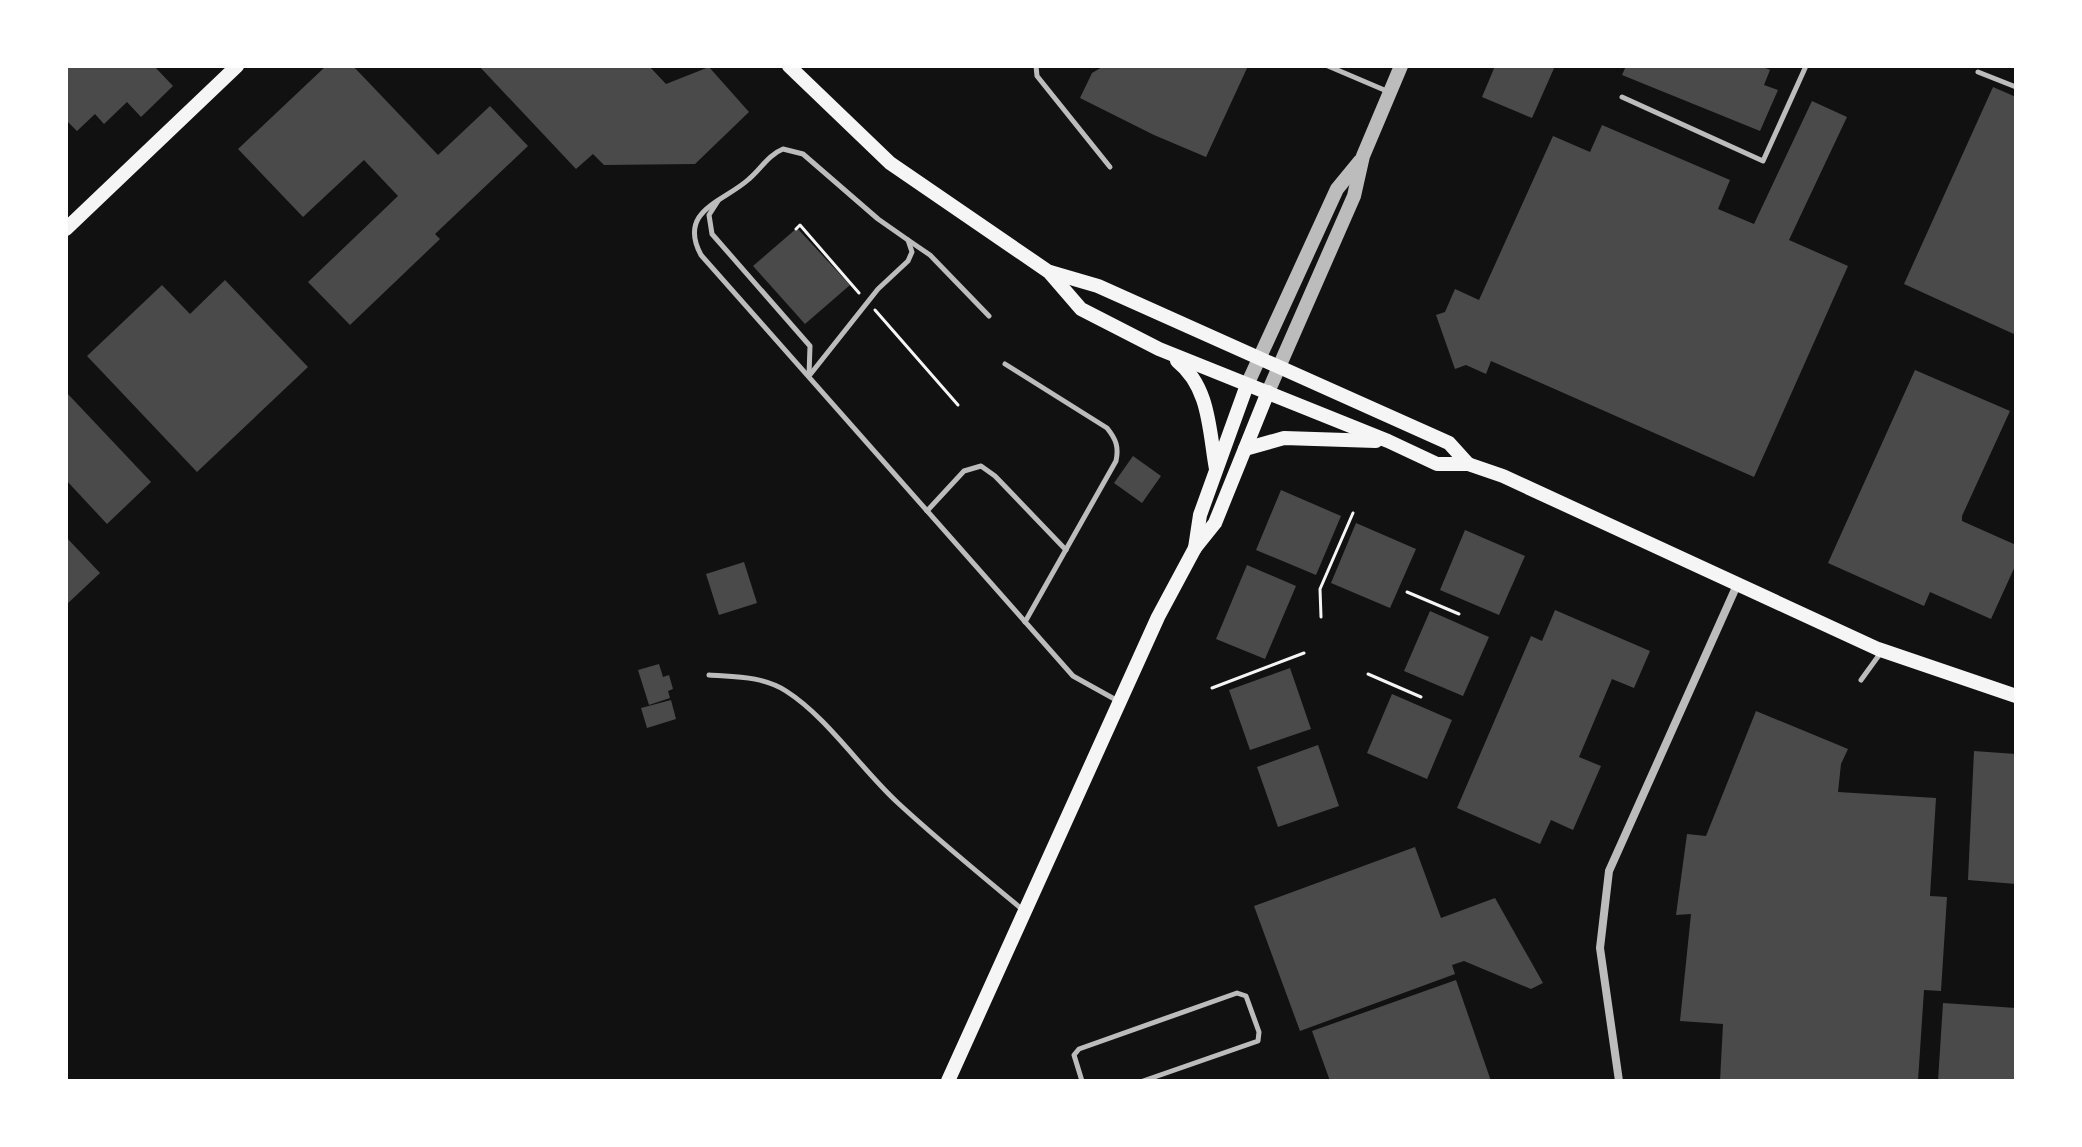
<svg xmlns="http://www.w3.org/2000/svg" width="2082" height="1147" font-family="Poppins,sans-serif">
	<style>
		.building { fill: #4a4a4a }
		.lines { fill: none; stroke-linecap: round; stroke-linejoin: round }
		.path { stroke: #f5f5f5; stroke-width: 3 }
		.service { stroke: #bcbcbc; stroke-width: 5 }
		.minor { stroke: #bcbcbc; stroke-width: 8 }
		.tertiary { stroke: #bcbcbc; stroke-width: 14 }
		.secondary { stroke: #f5f5f5; stroke-width: 14 }
	</style>
	<rect width="100%" height="100%" fill="#111"/>
	<g class="building">
		<path d="M66,66h88l19,20 -32,31 -14,-15 -23,22 -9,-10 -18,17 -11,-11z"/>
		<path d="M326,66h27l85,89 52,-49 38,40 -93,88 5,5 -90,86 -42,-43 90,-86 -34,-36 -61,57 -65,-68z"/>
		<path d="M479,66h170l17,18 43,-17 40,45 -54,52 -91,1 -11,-11 -17,15z"/>
		<path d="M1104,66h144l-42,91 -52,-22 -74,-37 12,-25z"/>
		<path d="M1495,66h60l-23,52 -50,-21z"/>
		<path d="M1626,66h135l9,4 -6,15 14,5 -18,41 -138,-56z"/>
		<path d="M1993,87l23,10v238l-112,-51z"/>
		<path d="M1812,101l35,16 -58,123 59,26 -94,211 -263,-116 -5,13 -20,-9 -11,4 -19,-54 9,-3 10,-23 24,11 74,-164 37,16 12,-27 128,55 -12,29 36,15z"/>
		<path d="M797,228l53,57 -45,39 -52,-58z"/>
		<path d="M225,280l83,87 -111,105 -110,-116 75,-71 28,29z"/>
		<path d="M1915,370l95,41 -48,105v5l54,24v19l-25,55 -61,-27 -6,14 -96,-43z"/>
		<path d="M66,392l85,90 -44,42 -41,-44z"/>
		<path d="M1133,456l28,20 -19,27 -28,-20z"/>
		<path d="M1281,490l60,26 -25,59 -60,-25z"/>
		<path d="M1356,523l60,26 -26,59 -59,-25z"/>
		<path d="M1465,530l60,26 -26,59 -59,-25z"/>
		<path d="M66,537l34,36 -34,32z"/>
		<path d="M744,562l13,41 -38,12 -13,-41z"/>
		<path d="M1247,565l49,21 -31,73 -49,-20z"/>
		<path d="M1555,610l95,41 -16,37 -22,-9 -33,78 22,9 -28,64 -22,-10 -11,24 -83,-36 74,-172 11,5z"/>
		<path d="M1430,611l59,26 -26,59 -59,-25z"/>
		<path d="M659,664l4,13 6,-2 4,14 -5,2 2,7 -21,7 -11,-35z"/>
		<path d="M1290,668l21,61 -61,21 -21,-60z"/>
		<path d="M1392,694l60,26 -25,59 -60,-26z"/>
		<path d="M671,700l5,19 -29,9 -6,-20z"/>
		<path d="M1756,711l92,38 -7,15 -3,28 98,6 -6,98 17,1 -6,94 -17,-1 -6,91h-198l3,-57 -43,-3 11,-107 -15,1 11,-81 19,2z"/>
		<path d="M1318,745l21,61 -61,21 -21,-60z"/>
		<path d="M1974,751l42,3v130l-48,-4z"/>
		<path d="M1415,847l26,71 54,-20 48,85 -12,6 -67,-28 -12,4 3,9 -155,57 -46,-125z"/>
		<path d="M1456,980l35,101h-161l-18,-50z"/>
		<path d="M1943,1003l73,5v73h-78z"/>
	</g>
	<g class="lines">
		<g class="path">
			<path d="M796,229l4,-4 59,68"/>
			<path d="M875,310l83,95"/>
			<path d="M1407,592l52,22"/>
			<path d="M1321,617l-1,-28 33,-76"/>
			<path d="M1368,674l53,23"/>
			<path d="M1212,688l92,-35"/>
		</g>
		<g class="service">
			<path d="M1036,66l1,10 73,91"/>
			<path d="M1328,66l61,26"/>
			<path d="M1978,72l38,15"/>
			<path d="M1622,97l141,64 43,-95"/>
			<path d="M718,201l-9,14 3,19 98,112 -1,29"/>
			<path d="M908,240l22,15 59,61"/>
			<path d="M1005,364l102,64c9,11 12,19 9,33l-91,161"/>
			<path d="M809,376l69,-87 30,-28 4,-9 -4,-12 -30,-21 -75,-65 -20,-5c-15,6 -22,20 -34,30 -25,23 -72,31 -48,76l372,421 45,25"/>
			<path d="M927,511l37,-40 17,-5 14,10 71,74"/>
			<path d="M709,675c26,2 54,1 77,16 41,26 75,78 112,112 40,37 83,72 125,107"/>
			<path d="M1861,680l21,-29"/>
			<path d="M1082,1081l-8,-26 5,-6 158,-56 9,3 13,36 -1,9 -115,40"/>
		</g>
		<path class="minor" d="M1619,1081l-19,-133 9,-77 128,-286"/>
		<g class="tertiary">
			<path d="M1247,385l90,-196 23,-28"/>
			<path d="M1268,392l86,-196 9,-40 38,-90"/>
		</g>
		<g class="secondary">
			<path d="M789,66l101,97 159,109 32,37 78,40 229,92 49,23h31l35,12 375,173 138,47"/>
			<path d="M66,229l171,-163"/>
			<path d="M1050,272l48,14 351,157 19,21"/>
			<path d="M1177,361c33,26 32,70 39,108"/>
			<path d="M1245,449l39,-11 92,3"/>
			<path d="M1195,548l5,-33 47,-130"/>
			<path d="M948,1081l210,-464 37,-69 20,-25 53,-131"/>
		</g>
	</g>
	<rect width="2082" height="1147" fill="none" stroke="#ffffff" stroke-width="136"/>
</svg>
